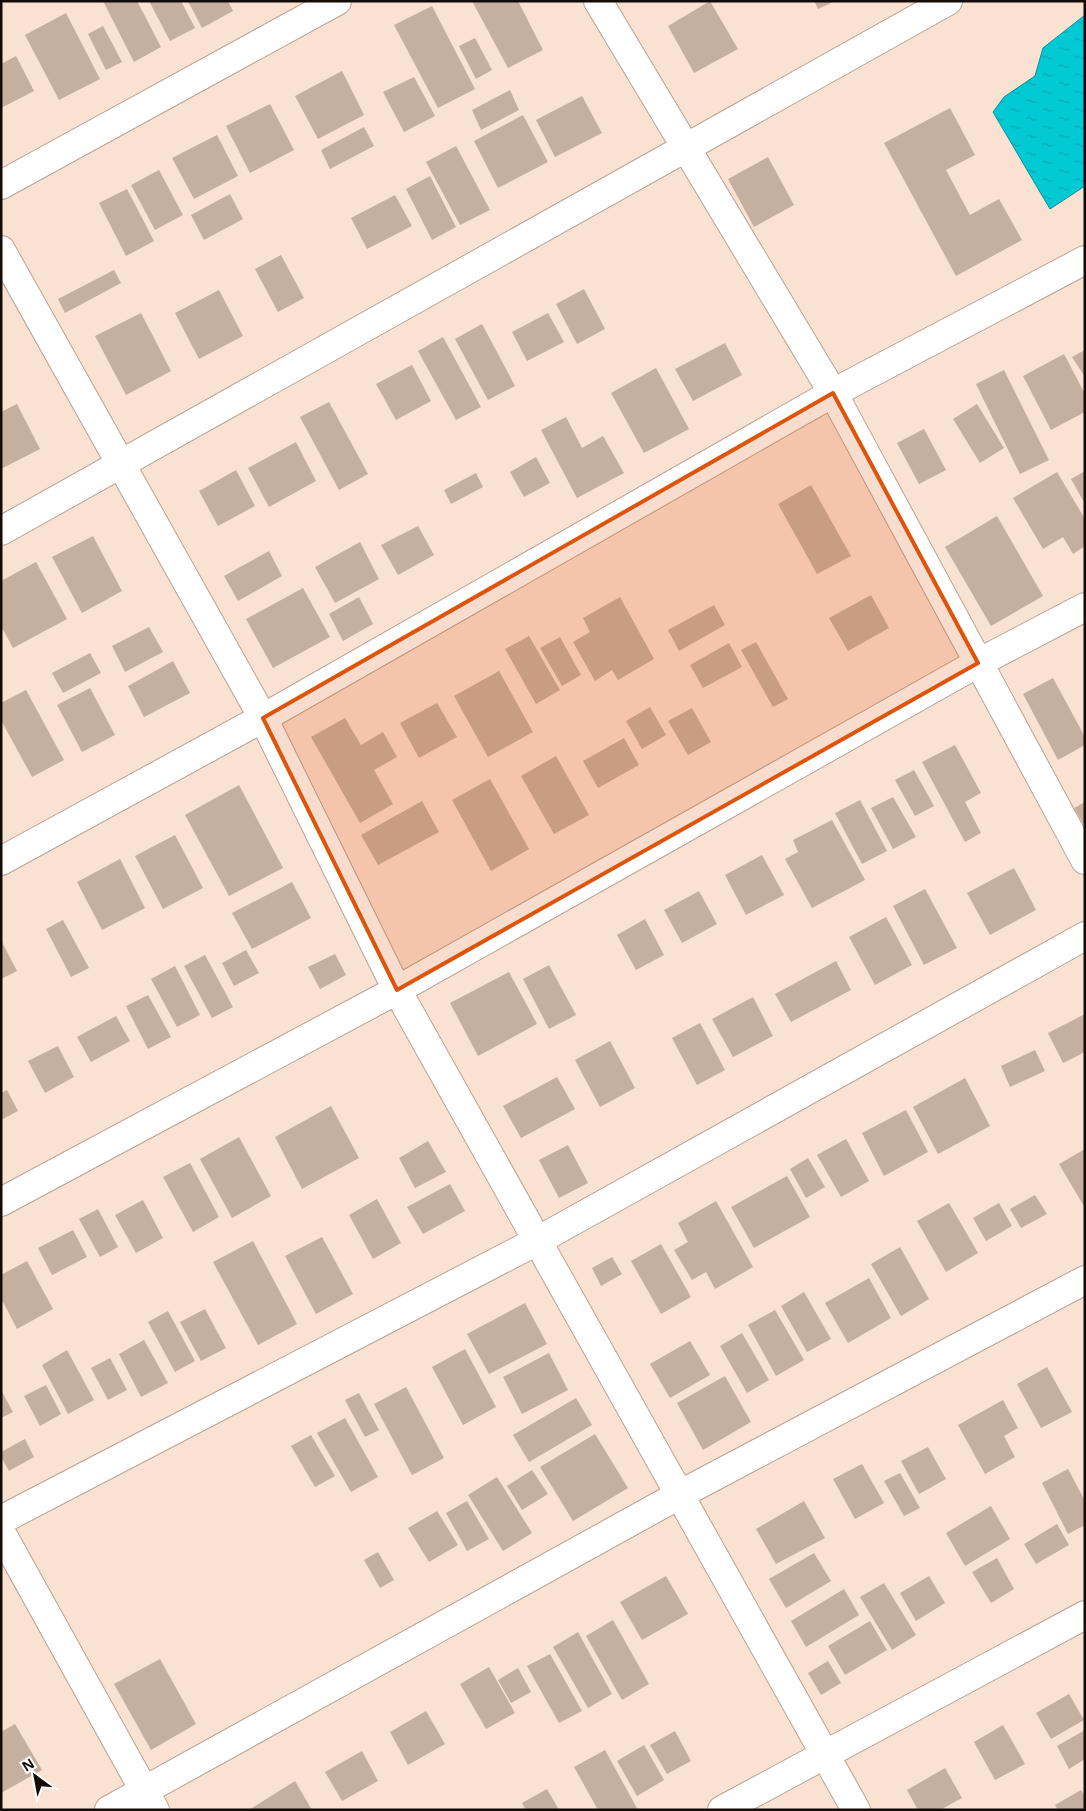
<svg xmlns="http://www.w3.org/2000/svg" width="1086" height="1811" font-family="'Open Sans',sans-serif">
	<style>
		.water { fill: url(#water-ripples); stroke: #079096 }
		.building { fill: #c5af9f }
		.lines { fill: none; stroke-linecap: round; stroke-linejoin: round }
		.minor-casing { stroke: #b8a293; stroke-width: 30 }
		.minor { stroke: #fff; stroke-width: 28 }
		.marked { fill: #dd550c; fill-opacity: 0.2; stroke: #dd550c; stroke-width: 4; stroke-linejoin: round }
	</style>
	<defs>
		<pattern id="water-ripples" width="26" height="14" patternUnits="userSpaceOnUse" patternTransform="scale(1.25)"><rect width="26" height="14" fill="#02c9d4"/><path d="M2 4q2-2 4 0t4 0M15 11q2-2 4 0t4 0" fill="none" stroke="#02abb4"/></pattern>
	</defs>
	<rect width="100%" height="100%" fill="#fae2d3"/>
	<path class="water" d="M1085,15v171l-35,23 -57,-97 11,-15 31,-21 8,-28z"/>
	<g class="building">
		<path d="M103,1h34l24,46 -27,15z"/>
		<path d="M149,1h32l14,27 -25,13z"/>
		<path d="M188,1h40l5,10 -31,17z"/>
		<path d="M472,1h46l25,49 -35,18z"/>
		<path d="M710,1l28,48 -44,24 -26,-47z"/>
		<path d="M814,1h21l-17,8z"/>
		<path d="M432,6l43,83 -37,19 -44,-83z"/>
		<path d="M66,13l34,66 -41,21 -34,-65z"/>
		<path d="M103,26l19,36 -16,8 -18,-36z"/>
		<path d="M475,38l17,32 -16,9 -17,-33z"/>
		<path d="M16,56l18,35 -33,17v-44z"/>
		<path d="M342,71l22,44 -46,24 -23,-43z"/>
		<path d="M414,77l21,39 -31,16 -21,-40z"/>
		<path d="M510,90l9,20 -38,20 -9,-20z"/>
		<path d="M582,96l20,37 -47,24 -19,-37z"/>
		<path d="M270,104l24,46 -44,23 -24,-47z"/>
		<path d="M950,108l25,47 -29,15 24,45 29,-16 23,41 -66,36 -72,-133z"/>
		<path d="M523,115l25,47 -50,26 -24,-47z"/>
		<path d="M364,127l10,19 -44,23 -9,-19z"/>
		<path d="M217,135l21,41 -44,23 -22,-41z"/>
		<path d="M456,146l34,64 -30,15 -34,-63z"/>
		<path d="M768,157l26,48 -40,22 -26,-48z"/>
		<path d="M159,170l24,45 -28,15 -24,-45z"/>
		<path d="M430,176l26,51 -24,13 -26,-51z"/>
		<path d="M127,189l27,52 -28,15 -27,-53z"/>
		<path d="M230,194l13,25 -39,21 -13,-25z"/>
		<path d="M395,195l17,31 -45,23 -16,-31z"/>
		<path d="M281,255l23,43 -26,14 -23,-43z"/>
		<path d="M114,270l7,13 -56,30 -7,-14z"/>
		<path d="M584,289l21,40 -28,15 -21,-40z"/>
		<path d="M219,290l24,46 -44,23 -24,-46z"/>
		<path d="M141,313l30,58 -45,24 -31,-59z"/>
		<path d="M548,313l16,29 -37,19 -15,-29z"/>
		<path d="M482,324l33,62 -27,14 -33,-61z"/>
		<path d="M443,337l38,70 -25,13 -38,-69z"/>
		<path d="M725,343l17,32 -49,26 -18,-32z"/>
		<path d="M1085,350v27l-13,-20z"/>
		<path d="M1064,354l21,40v18l-34,18 -28,-54z"/>
		<path d="M412,365l19,36 -35,19 -20,-36z"/>
		<path d="M656,368l33,61 -45,24 -33,-60z"/>
		<path d="M1004,370l45,90 -29,14 -44,-90z"/>
		<path d="M329,402l39,72 -29,16 -39,-73z"/>
		<path d="M17,404l23,45 -39,20v-57z"/>
		<path d="M977,404l27,44 -24,15 -27,-44z"/>
		<path d="M566,417l16,31 21,-12 21,37 -47,25 -36,-68z"/>
		<path d="M924,429l22,41 -27,14 -22,-41z"/>
		<path d="M296,442l20,39 -47,26 -21,-39z"/>
		<path d="M536,457l14,26 -26,14 -14,-25z"/>
		<path d="M236,470l19,36 -37,20 -19,-35z"/>
		<path d="M1085,471v33l-14,-25z"/>
		<path d="M1057,472l28,47v27l-12,8 -10,-17 -20,12 -30,-51z"/>
		<path d="M476,473l7,14 -32,17 -7,-14z"/>
		<path d="M811,485l40,71 -34,18 -39,-70z"/>
		<path d="M997,516l46,80 -52,30 -46,-79z"/>
		<path d="M418,526l16,29 -36,20 -17,-30z"/>
		<path d="M93,536l29,55 -40,22 -30,-56z"/>
		<path d="M360,542l19,37 -44,24 -20,-36z"/>
		<path d="M269,551l13,25 -44,25 -14,-25z"/>
		<path d="M36,562l31,57 -54,29 -12,-22v-45z"/>
		<path d="M303,588l27,49 -57,31 -27,-49z"/>
		<path d="M871,595l18,33 -41,23 -19,-33z"/>
		<path d="M359,597l14,27 -30,17 -14,-27z"/>
		<path d="M620,597l34,62 -36,21 -6,-10 -17,11 -22,-39 17,-10 -7,-14z"/>
		<path d="M714,605l11,20 -46,26 -11,-21z"/>
		<path d="M149,627l14,25 -38,20 -13,-26z"/>
		<path d="M529,636l31,54 -24,14 -31,-55z"/>
		<path d="M560,637l21,38 -19,11 -22,-38z"/>
		<path d="M756,642l32,57 -15,8 -32,-57z"/>
		<path d="M729,643l13,24 -39,21 -13,-23z"/>
		<path d="M90,653l11,20 -38,20 -11,-20z"/>
		<path d="M173,661l17,32 -46,24 -16,-31z"/>
		<path d="M499,671l34,61 -45,25 -34,-61z"/>
		<path d="M1053,678l32,59v8l-27,15 -35,-66z"/>
		<path d="M90,688l25,47 -33,17 -25,-47z"/>
		<path d="M26,690l38,70 -32,17 -31,-57v-17z"/>
		<path d="M437,703l20,34 -38,21 -19,-35z"/>
		<path d="M650,707l16,28 -24,14 -16,-28z"/>
		<path d="M692,708l19,34 -23,13 -20,-34z"/>
		<path d="M345,718l16,27 22,-13 14,25 -23,13 19,34 -33,19 -49,-86z"/>
		<path d="M624,738l15,27 -41,23 -15,-27z"/>
		<path d="M955,745l26,48 -16,9 16,31 -16,9 -43,-80z"/>
		<path d="M556,756l33,59 -35,19 -33,-58z"/>
		<path d="M914,770l20,36 -19,10 -20,-36z"/>
		<path d="M490,779l39,70 -38,22 -39,-71z"/>
		<path d="M239,785l44,83 -54,28 -44,-81z"/>
		<path d="M893,797l23,40 -23,12 -22,-41z"/>
		<path d="M860,800l27,51 -25,13 -27,-51z"/>
		<path d="M422,801l17,31 -61,33 -17,-30z"/>
		<path d="M1085,802v25l-11,-19z"/>
		<path d="M832,820l33,60 -53,28 -27,-49 13,-7 -5,-12z"/>
		<path d="M175,835l28,53 -40,21 -28,-53z"/>
		<path d="M762,855l22,40 -38,20 -21,-40z"/>
		<path d="M120,859l25,49 -43,22 -25,-48z"/>
		<path d="M1014,868l22,42 -46,25 -23,-42z"/>
		<path d="M292,882l19,36 -59,31 -20,-36z"/>
		<path d="M925,889l32,59 -33,17 -31,-59z"/>
		<path d="M699,891l18,33 -35,19 -18,-33z"/>
		<path d="M886,917l26,48 -37,20 -26,-48z"/>
		<path d="M645,919l19,36 -28,15 -19,-35z"/>
		<path d="M63,920l26,48 -18,9 -25,-48z"/>
		<path d="M1,940l16,31 -16,8z"/>
		<path d="M246,950l13,23 -25,13 -12,-23z"/>
		<path d="M335,954l11,21 -26,14 -12,-22z"/>
		<path d="M205,955l28,52 -21,11 -28,-52z"/>
		<path d="M836,961l15,29 -60,32 -16,-28z"/>
		<path d="M549,965l27,50 -27,14 -26,-50z"/>
		<path d="M175,966l25,49 -23,12 -26,-48z"/>
		<path d="M509,972l28,52 -59,32 -28,-53z"/>
		<path d="M148,995l23,42 -23,12 -22,-43z"/>
		<path d="M753,997l20,39 -40,21 -21,-38z"/>
		<path d="M1085,1014v38l-22,11 -15,-30z"/>
		<path d="M116,1016l14,25 -39,21 -14,-25z"/>
		<path d="M700,1023l25,47 -28,15 -25,-47z"/>
		<path d="M610,1041l25,47 -35,19 -25,-47z"/>
		<path d="M58,1046l16,31 -29,16 -17,-32z"/>
		<path d="M1035,1050l10,21 -35,16 -9,-21z"/>
		<path d="M557,1077l18,32 -54,29 -18,-32z"/>
		<path d="M965,1078l25,48 -52,28 -25,-47z"/>
		<path d="M7,1090l11,21 -17,9v-27z"/>
		<path d="M331,1106l28,52 -57,31 -27,-52z"/>
		<path d="M906,1110l22,42 -44,24 -22,-43z"/>
		<path d="M239,1137l32,59 -39,22 -32,-59z"/>
		<path d="M846,1139l23,42 -28,16 -24,-42z"/>
		<path d="M428,1141l18,31 -31,16 -16,-30z"/>
		<path d="M568,1145l20,38 -29,15 -20,-38z"/>
		<path d="M1085,1149v59l-26,-44z"/>
		<path d="M808,1158l17,29 -19,11 -16,-29z"/>
		<path d="M190,1163l29,54 -26,15 -30,-55z"/>
		<path d="M787,1176l23,41 -56,31 -23,-41z"/>
		<path d="M450,1184l15,27 -42,23 -16,-27z"/>
		<path d="M1035,1195l12,19 -26,14 -11,-19z"/>
		<path d="M377,1199l24,44 -28,16 -24,-44z"/>
		<path d="M143,1200l20,38 -27,15 -21,-38z"/>
		<path d="M716,1201l37,66 -38,22 -9,-17 -14,8 -18,-30 14,-8 -10,-19z"/>
		<path d="M949,1203l29,50 -32,19 -29,-51z"/>
		<path d="M999,1203l13,23 -26,15 -13,-23z"/>
		<path d="M98,1209l20,38 -18,10 -21,-38z"/>
		<path d="M73,1230l14,27 -35,18 -14,-27z"/>
		<path d="M322,1237l31,57 -37,20 -31,-58z"/>
		<path d="M253,1241l44,83 -39,21 -45,-83z"/>
		<path d="M661,1244l30,53 -30,17 -30,-53z"/>
		<path d="M900,1247l29,52 -28,17 -30,-52z"/>
		<path d="M612,1257l10,17 -21,12 -9,-18z"/>
		<path d="M27,1261l26,48 -36,20 -16,-31v-23z"/>
		<path d="M869,1278l22,40 -43,25 -23,-40z"/>
		<path d="M804,1292l27,47 -24,13 -26,-46z"/>
		<path d="M525,1303l22,41 -58,30 -22,-40z"/>
		<path d="M205,1309l21,39 -25,13 -21,-39z"/>
		<path d="M775,1310l29,50 -28,16 -28,-51z"/>
		<path d="M168,1311l27,50 -20,11 -27,-50z"/>
		<path d="M742,1333l27,47 -22,13 -27,-47z"/>
		<path d="M144,1340l24,43 -27,14 -22,-43z"/>
		<path d="M690,1341l20,34 -40,23 -20,-34z"/>
		<path d="M465,1349l31,58 -33,18 -31,-58z"/>
		<path d="M67,1350l27,50 -26,14 -26,-49z"/>
		<path d="M549,1353l19,37 -46,24 -19,-37z"/>
		<path d="M110,1358l17,32 -19,10 -17,-32z"/>
		<path d="M1047,1367l25,45 -31,16 -24,-44z"/>
		<path d="M725,1376l26,46 -48,28 -26,-47z"/>
		<path d="M46,1385l15,29 -21,12 -16,-30z"/>
		<path d="M406,1387l38,71 -32,17 -38,-71z"/>
		<path d="M1,1390l12,22 -12,6z"/>
		<path d="M359,1393l20,37 -14,7 -20,-37z"/>
		<path d="M576,1398l16,27 -63,37 -16,-27z"/>
		<path d="M1003,1400l15,28 -14,8 11,21 -30,17 -27,-49z"/>
		<path d="M345,1418l33,59 -27,15 -34,-59z"/>
		<path d="M595,1434l33,54 -55,33 -33,-54z"/>
		<path d="M311,1435l24,41 -20,11 -24,-41z"/>
		<path d="M25,1439l9,18 -25,14 -8,-14v-5z"/>
		<path d="M928,1447l18,32 -27,15 -18,-33z"/>
		<path d="M862,1464l22,39 -29,16 -22,-40z"/>
		<path d="M1068,1469l17,32v24l-17,9 -26,-51z"/>
		<path d="M532,1470l16,24 -26,16 -15,-24z"/>
		<path d="M900,1473l20,35 -16,8 -20,-35z"/>
		<path d="M497,1477l35,56 -29,18 -35,-56z"/>
		<path d="M467,1501l22,38 -22,12 -21,-38z"/>
		<path d="M804,1501l21,37 -49,26 -20,-35z"/>
		<path d="M991,1506l19,33 -45,27 -19,-33z"/>
		<path d="M437,1511l21,34 -29,17 -21,-34z"/>
		<path d="M1057,1524l12,21 -33,19 -12,-20z"/>
		<path d="M378,1552l16,28 -14,8 -16,-28z"/>
		<path d="M814,1553l17,28 -45,27 -17,-29z"/>
		<path d="M997,1558l17,31 -23,14 -19,-31z"/>
		<path d="M666,1576l22,38 -46,26 -22,-38z"/>
		<path d="M929,1576l16,27 -29,18 -16,-28z"/>
		<path d="M884,1583l32,52 -24,15 -32,-53z"/>
		<path d="M844,1589l15,26 -53,32 -15,-26z"/>
		<path d="M613,1620l36,64 -27,16 -36,-64z"/>
		<path d="M870,1621l17,29 -42,25 -17,-29z"/>
		<path d="M578,1632l34,62 -24,14 -35,-61z"/>
		<path d="M550,1654l32,57 -23,12 -32,-57z"/>
		<path d="M160,1659l36,65 -45,26 -37,-66z"/>
		<path d="M828,1661l13,22 -20,12 -13,-22z"/>
		<path d="M489,1667l26,46 -29,16 -26,-45z"/>
		<path d="M518,1668l13,24 -20,11 -13,-23z"/>
		<path d="M1069,1694l15,26 -33,19 -15,-26z"/>
		<path d="M426,1711l19,33 -37,21 -18,-33z"/>
		<path d="M15,1724l27,46 -41,23v-61z"/>
		<path d="M1003,1725l22,39 -30,16 -21,-38z"/>
		<path d="M1085,1730v29l-16,10 -12,-23z"/>
		<path d="M675,1731l16,30 -24,13 -17,-29z"/>
		<path d="M644,1745l20,35 -27,16 -20,-35z"/>
		<path d="M605,1750l33,60h-40l-24,-43z"/>
		<path d="M362,1751l16,30 -36,20 -17,-29z"/>
		<path d="M945,1768l17,30 -22,12h-22l-11,-20z"/>
		<path d="M295,1781l17,29h-63z"/>
		<path d="M547,1789l12,21h-33l-4,-7z"/>
		<path d="M1081,1790l4,6v14h-27l-3,-5z"/>
	</g>
	<g class="lines">
		<g class="minor-casing">
			<g id="minor">
				<path d="M598,1l235,392 252,467"/>
				<path d="M1,185l336,-184"/>
				<path d="M1,250l262,468 134,272 459,820"/>
				<path d="M1,531l947,-530"/>
				<path d="M1,861l262,-143 570,-325 252,-133"/>
				<path d="M1,1202l396,-212 581,-327 107,-56"/>
				<path d="M1,1520l536,-279 548,-305"/>
				<path d="M1,1532l154,278"/>
				<path d="M109,1810l570,-315 406,-215"/>
				<path d="M722,1810l363,-195"/>
			</g>
		</g>
		<use href="#minor" class="minor"/>
	</g>
	<path class="marked" d="M833,393l145,270 -581,327 -134,-272z"/>
	<rect width="1086" height="1811" fill="none" stroke="#120b06" stroke-width="5"/>
	<g transform="translate(35 1776) rotate(328)" stroke="#ffffff" stroke-width="4" paint-order="stroke">
	<path d="M0-4L9 19L0 12L-9 19Z" fill="#120b06"/>
	<text y="-8" font-size="14" font-weight="bold" text-anchor="middle" fill="#120b06">N</text>
	</g>
</svg>
